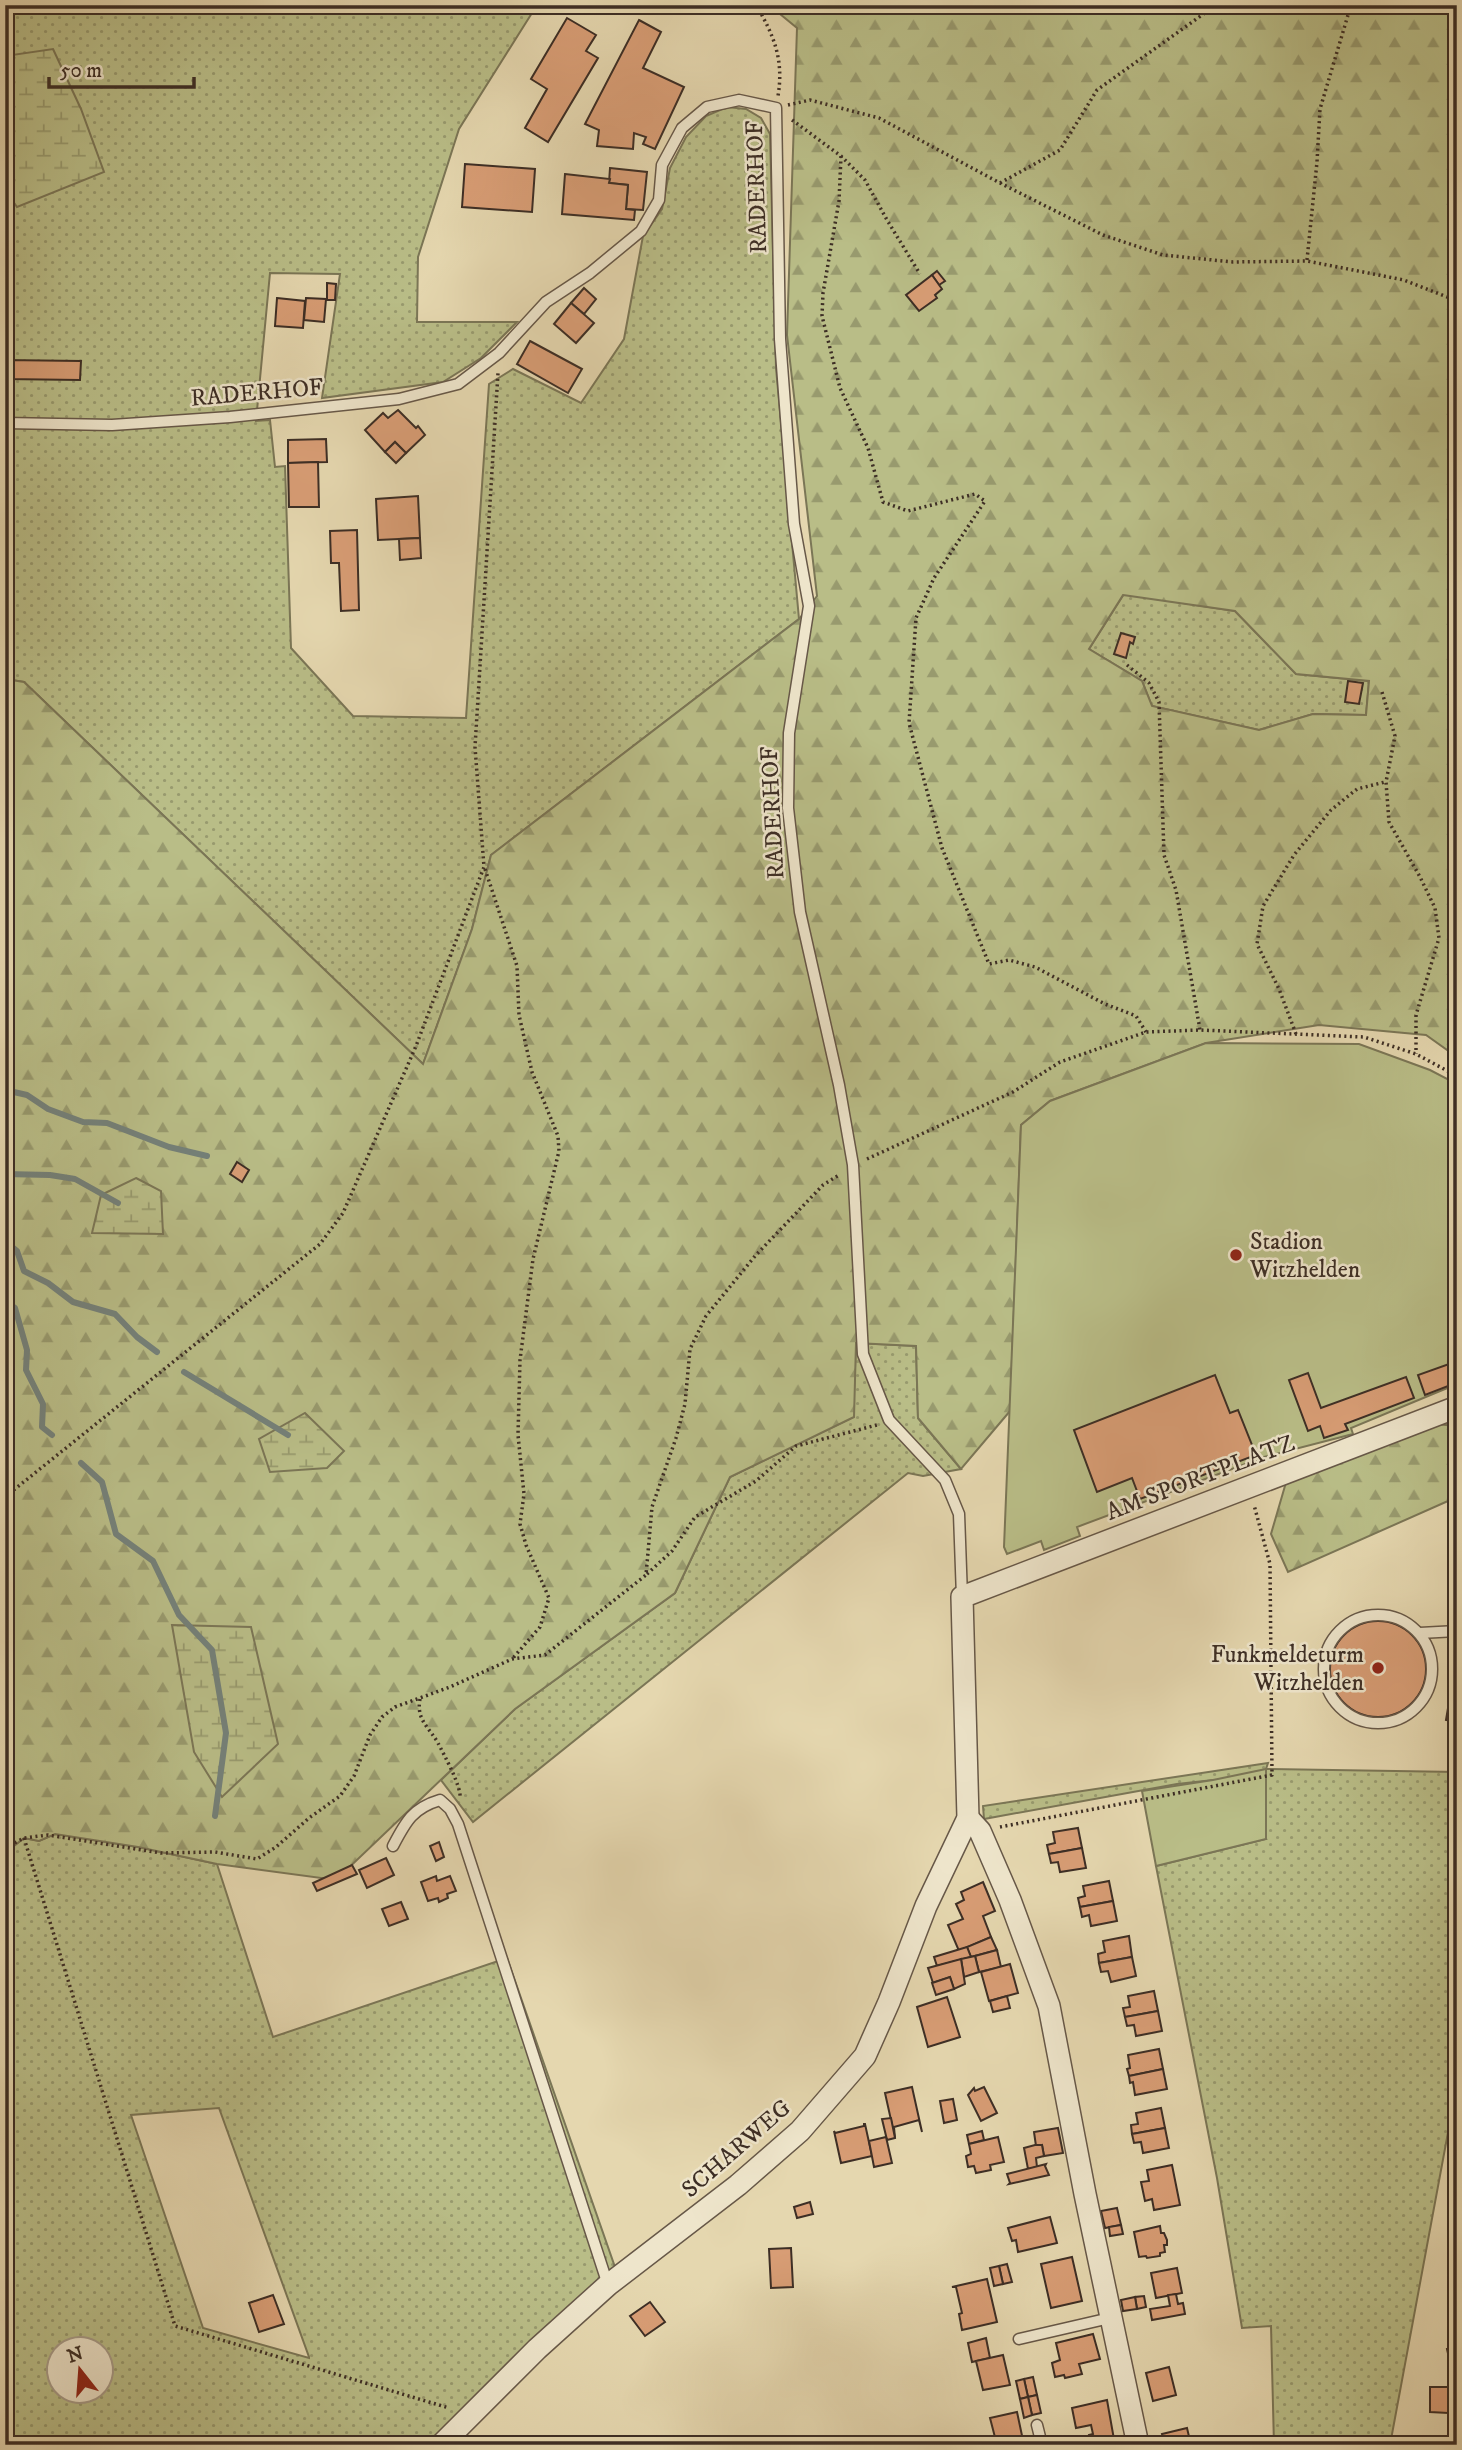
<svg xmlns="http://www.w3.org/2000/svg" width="1462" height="2450" font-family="'IM FELL DW Pica',serif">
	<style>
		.grass { fill: url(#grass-dots); stroke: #7b7656; stroke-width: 2; fill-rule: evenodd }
		.forest { fill: url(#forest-firs); stroke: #7b7656; stroke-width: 2; fill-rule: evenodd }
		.wetland { fill: url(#wetland-marsh); stroke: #7b7656; stroke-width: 2 }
		.green { fill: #b9bd87; stroke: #7b7656; stroke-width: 2 }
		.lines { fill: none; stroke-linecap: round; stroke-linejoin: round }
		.stream { stroke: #74817a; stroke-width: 6 }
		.building { fill: #d89d75; stroke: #3d2e25; stroke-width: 2 }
		.lane-casing { stroke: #675848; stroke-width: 13 }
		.street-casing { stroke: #675848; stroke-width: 24 }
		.path { stroke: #3d2e25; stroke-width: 3.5; stroke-dasharray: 2 3.5; stroke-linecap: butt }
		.lane { stroke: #eee5cb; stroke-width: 10 }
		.street { stroke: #eee5cb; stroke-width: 21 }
		.poi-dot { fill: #8f2418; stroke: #eee5cb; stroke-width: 2.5 }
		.labels { text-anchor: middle; stroke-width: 5; stroke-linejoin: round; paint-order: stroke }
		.street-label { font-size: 24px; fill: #3d2e25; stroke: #eee5cb }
		.poi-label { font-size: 24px; fill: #3d2e25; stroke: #eee5cb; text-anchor: start }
	</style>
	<defs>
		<pattern id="grass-dots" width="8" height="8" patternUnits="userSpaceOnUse" patternTransform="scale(1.75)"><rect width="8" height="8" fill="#b9bd87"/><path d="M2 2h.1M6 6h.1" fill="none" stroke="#989a6e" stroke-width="1.8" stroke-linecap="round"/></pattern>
		<pattern id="forest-firs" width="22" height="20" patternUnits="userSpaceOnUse" patternTransform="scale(1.75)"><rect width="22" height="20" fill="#b9bd87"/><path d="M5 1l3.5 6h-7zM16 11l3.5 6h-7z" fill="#989a6e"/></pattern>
		<pattern id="wetland-marsh" width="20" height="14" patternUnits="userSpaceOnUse" patternTransform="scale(1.75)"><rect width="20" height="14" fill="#b9bd87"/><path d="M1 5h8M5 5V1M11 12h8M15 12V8" fill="none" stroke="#989a6e"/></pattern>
	</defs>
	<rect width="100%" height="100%" fill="#e5d7af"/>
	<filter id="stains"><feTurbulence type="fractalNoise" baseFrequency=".00286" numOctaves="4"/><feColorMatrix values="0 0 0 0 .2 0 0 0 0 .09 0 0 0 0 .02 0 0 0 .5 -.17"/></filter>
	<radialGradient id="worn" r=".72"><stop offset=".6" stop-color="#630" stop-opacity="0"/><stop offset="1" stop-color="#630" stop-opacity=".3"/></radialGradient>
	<g class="grass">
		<path d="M5,5h532l-78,124 -41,128 -1,65h100l-36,36 -38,24 -121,16 18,-124 -70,-1 -14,148 14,-1 5,47 10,-1 6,182 62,68 113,2 23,-334 24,-15 68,34 43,-64 19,-103 19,-27 8,-41 16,-31 20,-21 21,-9 19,2 15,9 9,16 6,234 23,251 -308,236 -19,74 -49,135 -399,-382 -19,-3z"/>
		<path d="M1124,594l111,17 61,63 73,7 -3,34 -53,-1 -54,16 -107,-24 -10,-25 -53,-32z"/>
		<path d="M856,1343l60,3 2,72 43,51 -38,7 -15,-3 -435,349 -32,-42 74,-71 160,-116 55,-116 123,-60z"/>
		<path d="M1268,1763l-2,6 191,3v312l-67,361h-116l-3,-119 -29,2 -25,-150 -61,-312 110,-27 -53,-59 -36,4 -193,35 -1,-13z"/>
		<path d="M55,1834l83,13 79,17 56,173 234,-79 109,312 -190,175h-421v-592l19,-15 15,3zM219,2108l90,249v1l-106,-30 -72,-213zM60,2348h42v42h-42z"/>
	</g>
	<g class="forest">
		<path d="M769,5h688v1052l-31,-22 -107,-10 -113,18 -156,58 -29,24 -11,286 -49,58 -43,-51 -2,-72 -60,-3 -2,74 -124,60 -55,116 -160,116 -179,171 -119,-16 -79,-17 -83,-13 -16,7 -15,-3 -19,15v-413l6,-24 -6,-9v-728l19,3 399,382 49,-135 19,-74 308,-236 18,-23 -30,-261 10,-307zM1123,595l112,16 61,63 73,7 -3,34 -53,-1 -54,16 -107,-24 -10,-25 -53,-32z"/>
		<path d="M1435,1424l22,2v71l-169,75 -17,-38 16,-55z"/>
	</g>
	<g class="wetland">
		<path d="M53,49l28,60 23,63 -87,35 -12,-17v-134z"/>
		<path d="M136,1178l25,13 2,43 -71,-1 9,-38z"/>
		<path d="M305,1413l39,38 -17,17 -57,4 -11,-33z"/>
		<path d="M172,1625l79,2 27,117 -56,53 -28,-45z"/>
	</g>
	<g class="green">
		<path d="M1206,1043l153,1 71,26 27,14v300l-106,44 2,6 -89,23 -187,70 3,9 -36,14 -3,-9 -34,13 -3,-7 17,-422 29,-24z"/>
		<path d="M1266,1769v70l-110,27 -14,-75 71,-11z"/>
	</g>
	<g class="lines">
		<g class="stream">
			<path d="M5,80l5,8"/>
			<path d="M5,1090l22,5 21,14 35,13 24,1 62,24 38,9"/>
			<path d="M5,1174l45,1 25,4 43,24"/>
			<path d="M5,1241l12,10 7,20 24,12 25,19 42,12 22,23 20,15"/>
			<path d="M5,1301l10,7 12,42 -1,20 17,34 -1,23 10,8"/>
			<path d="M184,1372l104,63"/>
			<path d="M81,1463l21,19 14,52 37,27 26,54 33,35 14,83 -11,83"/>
		</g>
	</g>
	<g class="building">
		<path d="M567,18l29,17 -10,16 12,7 -50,84 -23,-14 22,-39 -16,-10z"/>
		<path d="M639,20l22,12 -18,36 41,19 -29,62 -12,-5 3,-7 -12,-4 -1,16 -36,-3 2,-16 -14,-6z"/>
		<path d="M465,164l70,5 -3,43 -70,-5z"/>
		<path d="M610,168l37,4 -4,38 -17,-1 2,-24 -19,-2z"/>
		<path d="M565,174l45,5 -1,4 19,2 -2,24 9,1 -1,10 -72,-6z"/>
		<path d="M937,271l8,10 -6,4 -7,-10z"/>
		<path d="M932,275l10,14 -7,6 2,3 -18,13 -13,-16z"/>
		<path d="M327,283l9,1 -1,16h-8z"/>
		<path d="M584,288l12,11 -12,15 -13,-11z"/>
		<path d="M277,298l28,3 -2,27 -28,-2z"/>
		<path d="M306,298l20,1 -2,23 -20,-2z"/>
		<path d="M571,303l23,20 -18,20 -22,-19z"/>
		<path d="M530,341l52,28 -14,24 -51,-29z"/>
		<path d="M5,360l76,1 -1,19 -75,-1z"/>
		<path d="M398,410l18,18 2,-2 7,9 -19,18 -11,-11 -10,10 -20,-22 18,-17 5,5z"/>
		<path d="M326,439l1,23 -39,1v-23z"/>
		<path d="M395,442l11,11 -10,10 -11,-11z"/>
		<path d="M318,462l1,45h-30l-1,-44z"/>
		<path d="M418,496l2,42 -42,2 -2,-41z"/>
		<path d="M357,530l2,80 -18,1 -2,-48h-8l-1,-32z"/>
		<path d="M420,538l1,20 -21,2 -1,-21z"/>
		<path d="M1121,633l14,4 -2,7 -3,-2 -4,16 -12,-4z"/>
		<path d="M1348,681l15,2 -4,21 -14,-2z"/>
		<path d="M237,1162l12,8 -7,12 -12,-8z"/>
		<path d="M1449,1364l7,19 -31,12 -7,-20z"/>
		<path d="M1308,1373l13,35 85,-31 8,21 -69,26 3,6 -24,8 -4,-12 -12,5 -19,-51z"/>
		<path d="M1215,1375l15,38 8,-3 18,45 -116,44 -8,-21 -35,14 -23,-62z"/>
		<circle cx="1378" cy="1669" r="48"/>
		<path d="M1456,1661h1v61l-11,-2z"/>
		<path d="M1078,1828l4,20 -33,6 -2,-9 8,-2 -2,-11z"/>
		<path d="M439,1842l5,15 -8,4 -6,-15z"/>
		<path d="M1082,1848l4,20 -26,4 -2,-10 -7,1 -2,-9z"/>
		<path d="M386,1858l8,17 -27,13 -8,-18z"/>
		<path d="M352,1865l5,9 -40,17 -4,-8z"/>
		<path d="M436,1876l1,5 13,-5 6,15 -9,3 1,4 -9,4 -1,-4 -10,3 -7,-19z"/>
		<path d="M1109,1881l4,20 -33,6 -2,-9 7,-2 -2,-10z"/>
		<path d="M983,1882l12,29 -12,5 8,21 -32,14 -11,-26 15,-6 -7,-15 8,-4 -3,-8z"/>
		<path d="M1113,1901l4,20 -26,5 -2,-11 -7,2 -2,-10z"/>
		<path d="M401,1902l7,17 -19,7 -7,-17z"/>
		<path d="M1129,1936l3,21 -33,6 -1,-9 7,-2 -2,-11z"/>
		<path d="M991,1937l6,13 -26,7 -4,-10z"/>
		<path d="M967,1947l4,10 -34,9 -3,-9z"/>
		<path d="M997,1950l4,17 -22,5 -4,-16z"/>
		<path d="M975,1956l4,16 -15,5 -3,-18z"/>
		<path d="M1132,1957l4,19 -25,6 -3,-11 -7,1 -2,-9z"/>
		<path d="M961,1959l4,25 -11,5 -4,-12 -17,6 -5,-15z"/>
		<path d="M1010,1964l8,29 -29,8 -8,-29z"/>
		<path d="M950,1977l4,12 -18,6 -4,-12z"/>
		<path d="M1154,1991l4,20 -33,6 -2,-9 7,-1 -2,-11z"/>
		<path d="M1007,1996l3,12 -17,4 -3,-11z"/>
		<path d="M947,1997l13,40 -32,10 -11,-40z"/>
		<path d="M1158,2011l4,20 -26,5 -2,-11 -7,1 -2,-9z"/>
		<path d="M1159,2049l4,20 -34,7 -2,-7 3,-1 -2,-13z"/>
		<path d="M1163,2069l4,20 -32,6 -2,-13 -3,1 -1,-7z"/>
		<path d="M912,2087l10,45 -3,-12 -25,7 1,11 -10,-45z"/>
		<path d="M984,2087l13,26 -16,8 -13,-26 6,-7 1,3z"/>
		<path d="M953,2099l4,21 -13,3 -4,-22z"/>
		<path d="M1161,2108l4,20 -33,6 -1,-9 7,-1 -2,-11z"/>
		<path d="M891,2118l4,20 -8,2 -5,-21z"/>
		<path d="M864,2124h1l7,32 -31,7 -7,-32 1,2 29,-7z"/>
		<path d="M1058,2128l5,25 -19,3 -2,-11 -6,1 -2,-14z"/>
		<path d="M1165,2128l4,20 -26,5 -2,-11 -7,1 -2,-9z"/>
		<path d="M982,2131l2,9 -15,4 -2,-9z"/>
		<path d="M886,2137l6,26 -18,4 -5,-26z"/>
		<path d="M998,2137l6,25 -14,3 1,5 -15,3 -2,-7 -6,1 -2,-11 5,-2 -2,-10z"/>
		<path d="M1035,2145h7l2,11 -8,2 1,9 -9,2 -4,-21z"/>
		<path d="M1046,2164l-1,2 4,9 -40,9 1,-1 -3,-9z"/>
		<path d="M1172,2165l8,40 -26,5 -2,-11 -7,2 -4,-19 8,-1 -2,-11z"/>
		<path d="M810,2202l3,12 -16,4 -3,-11z"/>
		<path d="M1117,2208l4,17 -16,3 -4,-17z"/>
		<path d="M1050,2217l7,26 -39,9 -2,-12 -4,1 -4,-13z"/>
		<path d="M1121,2225l2,9 -13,2 -1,-9z"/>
		<path d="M1160,2226l1,7h3l3,7v5h-3l1,7 -5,1v3l-13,2 -1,-2 -7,1 -5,-25z"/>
		<path d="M791,2248l2,39 -22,1 -2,-39z"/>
		<path d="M1072,2257l10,44 -31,7 -10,-44z"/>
		<path d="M1007,2264l5,18 -9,2 -4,-18z"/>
		<path d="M999,2266l4,18 -9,2 -4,-18z"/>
		<path d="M1177,2268l5,25 -26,5 -5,-25z"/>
		<path d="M987,2279l10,43 -35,8 -3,-16 3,-1 -6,-26h-4z"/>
		<path d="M1176,2294l2,10 5,-1 2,11 -33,6 -2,-11 20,-3 -2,-11z"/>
		<path d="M273,2295l11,29 -25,8 -10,-29z"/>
		<path d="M1144,2296l2,11 -9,2 -2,-12z"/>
		<path d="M1135,2297l2,12 -14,2 -2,-11z"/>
		<path d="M650,2302l15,20 -20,14 -15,-20z"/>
		<path d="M1093,2334l7,25 -21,5 3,10 -17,4 -1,-3 -9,2 -3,-14 8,-3 -4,-17z"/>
		<path d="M986,2338l4,20 -18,4 -4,-19z"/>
		<path d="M1455,2347l2,29h-4l-6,-27z"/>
		<path d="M1003,2355l7,30 -27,5 -7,-29z"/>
		<path d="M1169,2367l7,28 -23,6 -7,-28z"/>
		<path d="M1033,2377l4,18 -9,2 -4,-18z"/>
		<path d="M1024,2379l4,18 -8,2 -4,-18z"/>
		<path d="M1430,2387h19l-1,26 -18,-1z"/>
		<path d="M1037,2395l4,18 -9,2 -4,-18z"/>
		<path d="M1028,2397l4,18 -8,3 -4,-19z"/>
		<path d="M1107,2400l8,45h-24l-2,-10 4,-1 -2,-9 -15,3 -4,-20z"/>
		<path d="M1017,2412l7,33h-27l-7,-27z"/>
		<path d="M1187,2428l4,17h-26l-3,-11z"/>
	</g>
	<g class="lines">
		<g class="lane-casing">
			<g id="lane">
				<path d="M5,423l107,2 118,-8 169,-18 59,-15 41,-31 47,-51 44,-29 51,-42 18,-31 3,-35 20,-37 25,-21 32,-7 37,8 4,231 14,185 15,82 -20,127 -1,75 12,104 39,173 14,80 10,189 26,66 56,60 14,34 3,83"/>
				<circle cx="1378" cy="1669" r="54"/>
				<path d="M1420,1633l37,-2"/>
				<path d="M393,1846c13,-25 20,-38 47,-46l10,9 8,15 150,461"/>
				<path d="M1019,2339l91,-21"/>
				<path d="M1037,2425l5,20"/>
			</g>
		</g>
		<g class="street-casing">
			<g id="street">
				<path d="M968,1818l12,13 30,69 39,106 36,188 53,251"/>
				<path d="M441,2445l96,-96 71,-64 130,-100 62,-54 65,-75 24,-54 37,-96 42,-88 -6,-221 495,-190"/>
			</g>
		</g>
		<g class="path">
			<path d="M756,5c18,30 28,55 22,91"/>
			<path d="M788,105l22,-5 69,18 121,65 103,52 60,20 70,7 74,-1 97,19 53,21"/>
			<path d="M792,120l49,36 24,24 22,40 33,54"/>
			<path d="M841,156l-2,45 -16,92 -1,23 18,72 28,60 15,54 25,9 67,-17 10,7 -51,77 -18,40 -7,105 33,125 47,116 20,-4 26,7 70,37 31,12 10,16"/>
			<path d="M1000,183l60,-33 37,-60 119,-85"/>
			<path d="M1307,260l10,-98 3,-53 31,-104"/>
			<path d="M1127,665l22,18 10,19 5,153 12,35 24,140"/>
			<path d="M1382,692l13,44 -9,46 3,40 31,55 15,31 4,30 -23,77v39"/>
			<path d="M485,869l32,97 2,49 13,57 26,64 1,15 -26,108 -13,101 -2,75 6,59 -4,30 6,21 23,53 -9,29 -27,31"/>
			<path d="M1296,1034l-17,-45 -22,-45 6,-38 31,-51 37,-45 26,-21 28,-7"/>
			<path d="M867,1159l146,-67 47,-30 86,-30 54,-2 164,7 52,17 41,22"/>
			<path d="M5,1497l315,-253 23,-31 73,-167 68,-179 -9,-120 23,-374"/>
			<path d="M647,1574l25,-23 23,-34 61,-36 40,-35 81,-21"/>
			<path d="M420,1699c-4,21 9,28 18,44 6,12 24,44 22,56"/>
			<path d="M1000,1827l272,-52 -2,-211 -16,-59"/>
			<path d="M24,1838l151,488 274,82"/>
			<path d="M5,1848l19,-10 24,-3 113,18 54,-1 42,7 19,-12 33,-29 31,-22 14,-20 16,-41 12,-18 13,-10 55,-20 62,-28 33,-4 101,-80 6,-68 24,-69 9,-34 5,-55 16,-33 49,-60 68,-71 16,-10"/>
		</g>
		<use href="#lane" class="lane"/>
		<use href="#street" class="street"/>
	</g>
	<g class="poi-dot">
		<circle cx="1236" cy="1255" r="7"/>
		<circle cx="1378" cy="1668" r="7"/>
	</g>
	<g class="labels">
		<g class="street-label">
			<text transform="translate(756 187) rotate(-92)" y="8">RADERHOF</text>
			<text transform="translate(257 392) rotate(-5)" y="8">RADERHOF</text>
			<text transform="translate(772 813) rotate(-93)" y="8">RADERHOF</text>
			<text transform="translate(1200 1477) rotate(-21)" y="8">AM SPORTPLATZ</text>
			<text transform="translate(736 2148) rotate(-41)" y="8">SCHARWEG</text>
		</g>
		<g class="poi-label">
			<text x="1250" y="1249">Stadion<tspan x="1250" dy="28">Witzhelden</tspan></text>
			<text x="1364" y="1662" text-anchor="end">Funkmeldeturm<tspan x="1364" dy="28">Witzhelden</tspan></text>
		</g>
	</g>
	<rect width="1462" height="2450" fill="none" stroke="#e5d7af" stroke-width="28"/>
	<rect x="7" y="7" width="1448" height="2436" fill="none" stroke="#3d2e25" stroke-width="3.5"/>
	<rect x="14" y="14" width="1434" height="2422" fill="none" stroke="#3d2e25" stroke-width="2"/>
	<g transform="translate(80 2370) rotate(343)"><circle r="33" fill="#eee5cb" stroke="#a79c89" stroke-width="2"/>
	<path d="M0-5L12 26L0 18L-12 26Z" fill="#8f2418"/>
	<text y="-10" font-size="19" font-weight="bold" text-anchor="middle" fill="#3d2e25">N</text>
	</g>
	<path d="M49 77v10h145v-10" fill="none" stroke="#3d2e25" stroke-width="3.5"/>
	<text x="60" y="77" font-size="21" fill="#3d2e25" stroke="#eee5cb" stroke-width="5" paint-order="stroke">50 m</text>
	<rect width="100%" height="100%" filter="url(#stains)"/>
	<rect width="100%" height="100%" fill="url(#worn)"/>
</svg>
